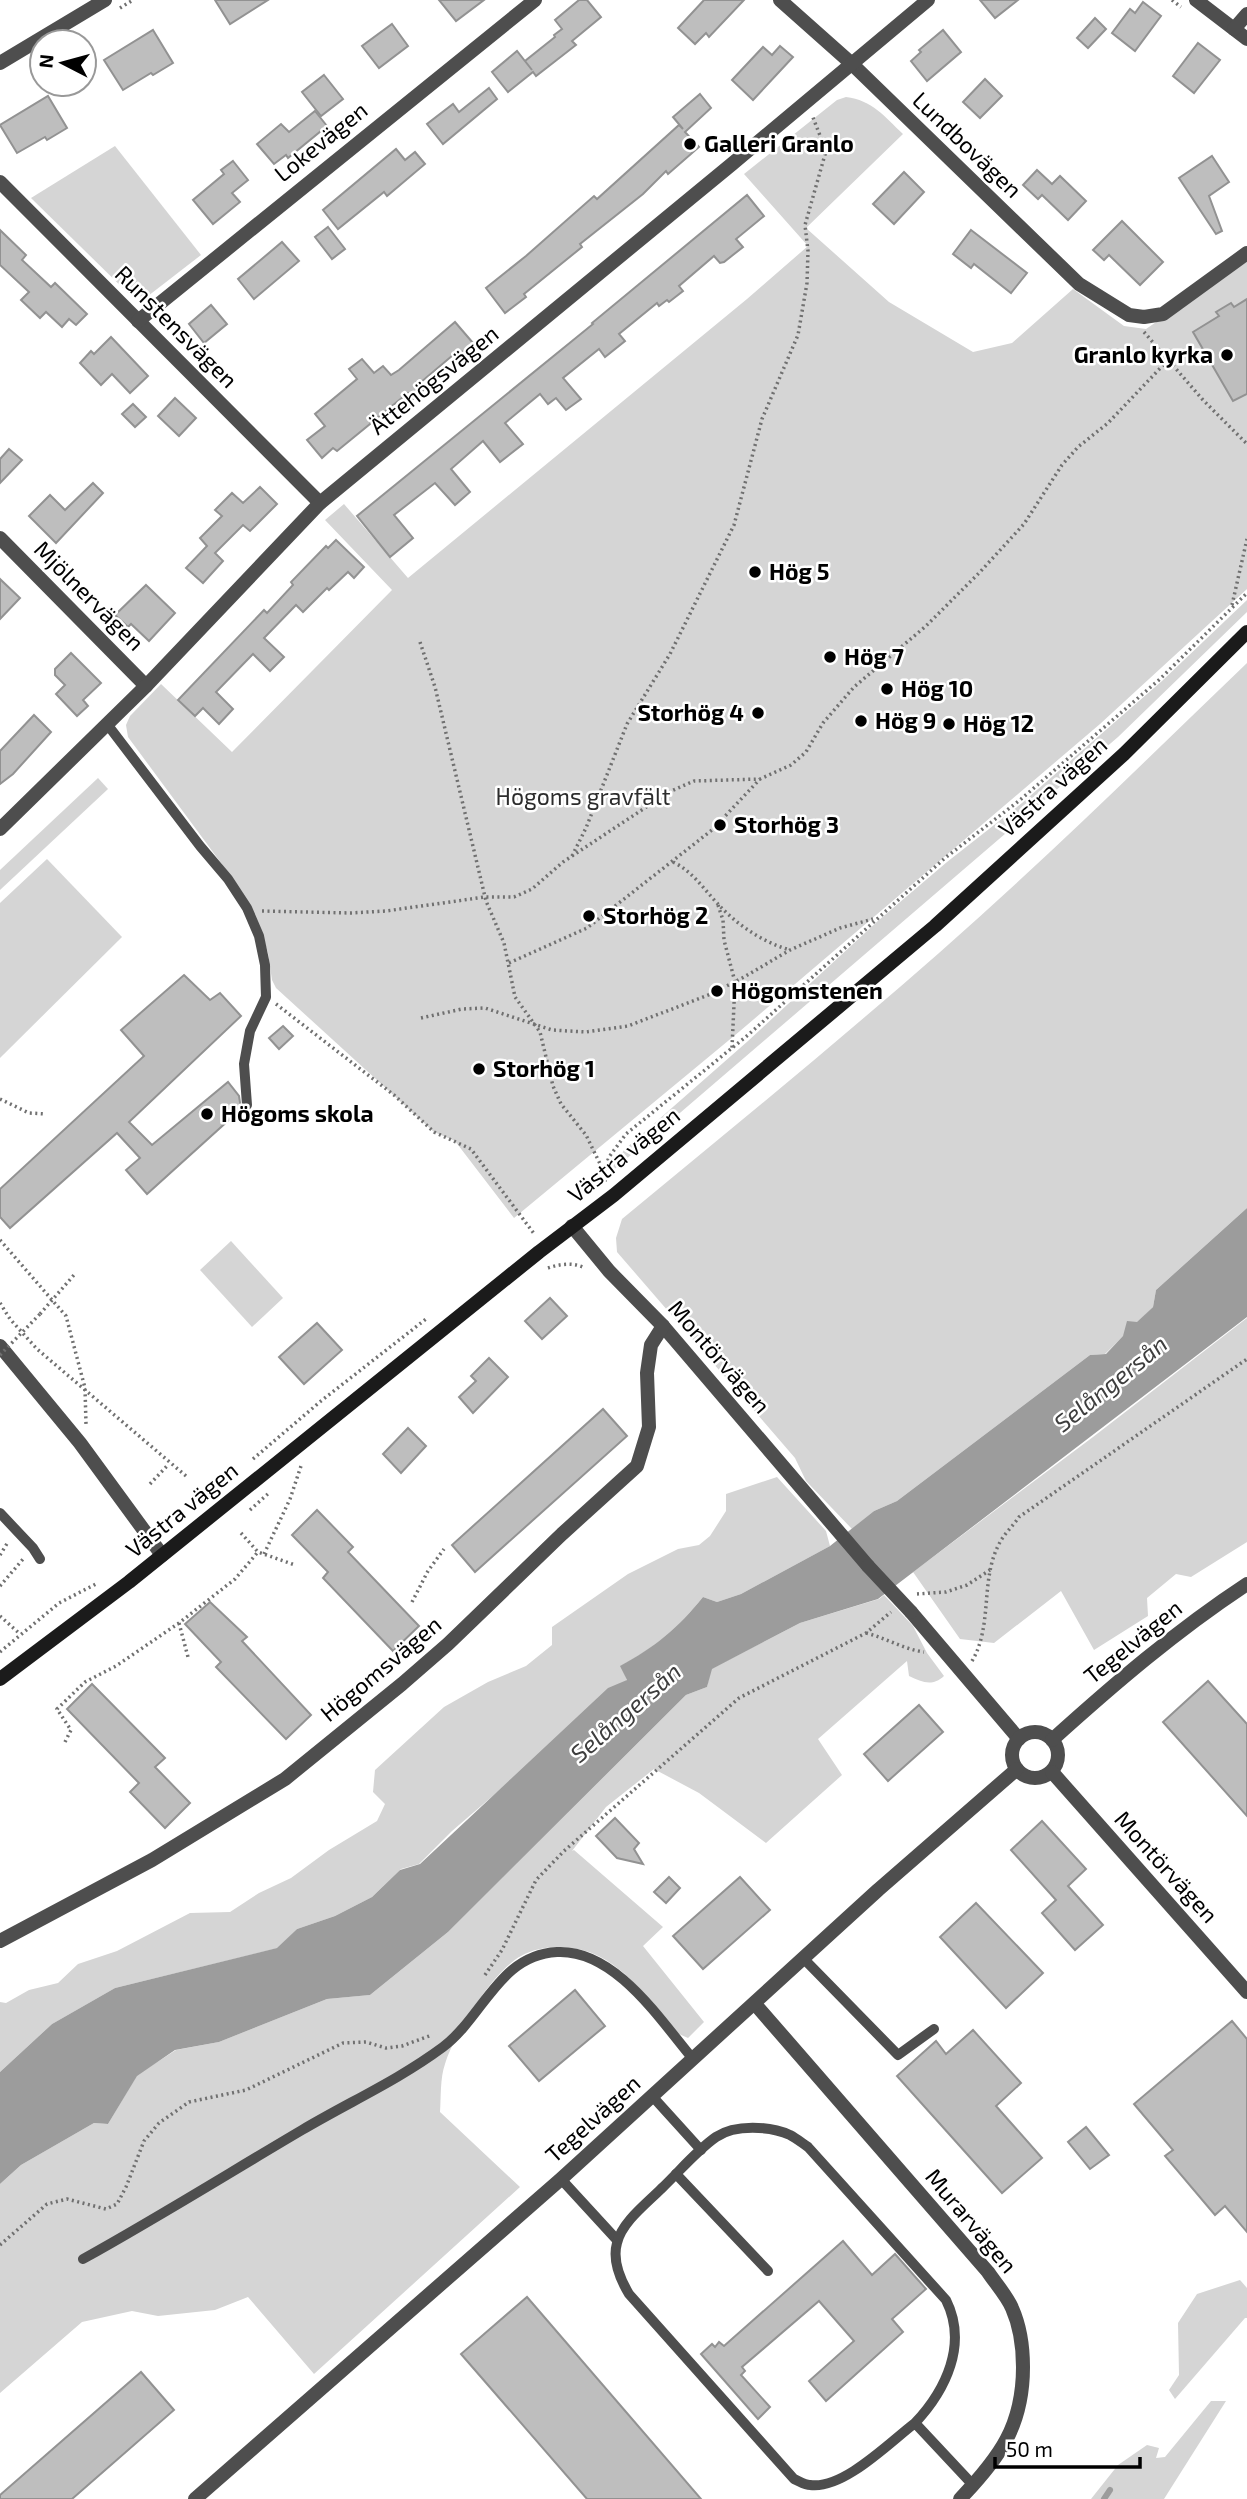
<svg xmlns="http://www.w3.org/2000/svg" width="1247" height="2499" font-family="'Exo 2',sans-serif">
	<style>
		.green { fill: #d5d5d5 }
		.water { fill: #9c9c9c }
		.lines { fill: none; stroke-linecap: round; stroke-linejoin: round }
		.stream { stroke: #9c9c9c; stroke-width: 6 }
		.building { fill: #bebebe; stroke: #929292; stroke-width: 2 }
		.path { stroke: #707070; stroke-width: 3.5; stroke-dasharray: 2 3.5; stroke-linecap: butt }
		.lane { stroke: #4e4e4e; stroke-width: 10 }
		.street { stroke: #4e4e4e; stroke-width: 14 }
		.secondary { stroke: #1b1b1b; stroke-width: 14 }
		.path-bridge { stroke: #707070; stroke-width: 3.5; stroke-dasharray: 2 3.5; stroke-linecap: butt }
		.street-bridge { stroke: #4e4e4e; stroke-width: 14 }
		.poi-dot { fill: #000; stroke: #fff; stroke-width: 2.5 }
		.labels { text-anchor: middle; stroke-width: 5; stroke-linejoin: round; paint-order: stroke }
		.street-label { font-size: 23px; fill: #000; stroke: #fff }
		.poi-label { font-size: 23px; font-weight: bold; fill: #000; stroke: #fff; text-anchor: start }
		.park-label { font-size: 23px; fill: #2c2c2c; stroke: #fff }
		.water-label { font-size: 24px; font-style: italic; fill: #3d3d3d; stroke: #fff }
	</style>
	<rect width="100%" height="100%" fill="#fff"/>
	<g class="green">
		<path d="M846,97c26,3 39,20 57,37l-97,94 83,74 84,50 39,-9 61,-54 51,37 22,3 101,-69v329l-147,135 -360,307 -226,187 -59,-77 -21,-9 -158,-144 -4,-8 -4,-27 -8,-26 -19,-37 -113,-153 -2,-12 4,-9 31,-32 71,68 160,-162 -67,-70 19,-16 64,74 339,-279 61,-53 -64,-72 93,-74z"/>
		<path d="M115,146l86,109 -53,41 -16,1 -101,-99z"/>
		<path d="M1247,600v12l-129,125 -508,436v-2l14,-21 124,-109 131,-121 68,-58 75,-59 140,-122z"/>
		<path d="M1247,663v545l-91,82 -3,17 -48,47 -15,1 -193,146 -23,10 -22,18 -46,-48 -11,-23 -178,-206 -1,-14 6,-19c107,-88 213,-175 317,-266 106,-93 206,-192 308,-290z"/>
		<path d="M98,778l10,11 -108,101v-20z"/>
		<path d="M47,859l75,78 -122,121v-155z"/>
		<path d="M231,1241l52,57 -31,29 -52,-57z"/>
		<path d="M1247,1318v224l-56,35 -15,-3 -29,24 1,18 -54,34 -33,-59 -67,52 -34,-4 -47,-67 180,-135z"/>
		<path d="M777,1477l49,54 4,15 -89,48 -24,8 -14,-5c-24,30 -49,51 -82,69l6,14 -175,151 -33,33 -18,5 -29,28 -37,19 -38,13 -19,19 -163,40 -63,36 -52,48v-70l6,1 23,-13 29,-7 20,-19 39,-13 73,-38 40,-1 29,-19 32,-15 38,-28 48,-29 8,-17 -12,-12 2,-22 69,-63 44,-25 38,-16 26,-21v-18l76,-53 50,-25 21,-4 11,-9 16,-25v-17z"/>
		<path d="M884,1595l29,31 14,27 17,23c-12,11 -22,6 -35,0l-2,-15 -89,78 24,36 -76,68 -67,-50 -45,-24 -48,38 -34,44 2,-1 89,77 -20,19 61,76 -16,16 -9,-4c-25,-28 -50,-65 -85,-80 -22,-9 -51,-10 -73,2 -28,15 -67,78 -76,108 -5,14 -4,33 -5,48l80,75 -206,187 -66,-77 -33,13 -57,6 -26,-5 -50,11 -82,71v-209l21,-19 73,-42 14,1 29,-49 39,-25 43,-8 108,-43 43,-4 78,-63 238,-237 21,-8 4,-18 89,-46 79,-24z"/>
		<path d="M1240,2280l7,8v30h-2l-70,81 -6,-9 10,-15 -1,-52 19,-29z"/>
		<path d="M1211,2401h15l-62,98h-73l27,-34 29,-20 12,3 -3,10 9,-1z"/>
	</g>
	<path class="water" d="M1247,1208v109l-369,282 -78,24 -88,46 -5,18 -21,8 -238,237 -78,63 -43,4 -108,43 -44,8 -38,26 -29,48 -14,-1 -73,42 -21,19v-112l52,-48 63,-36 162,-40 20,-19 38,-13 37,-19 28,-27 20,-6 188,-176 19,-8 -7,-14c34,-18 59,-39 83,-69l14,5 24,-8 89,-48 44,-35 23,-10 193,-146 16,-1 17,-18 4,-15 10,1 16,-15 3,-17z"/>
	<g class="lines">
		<path class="stream" d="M1104,2499l6,-9"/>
	</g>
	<g class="building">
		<path d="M215,0h53l-38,24z"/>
		<path d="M439,0h45l-28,21z"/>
		<path d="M579,0h8l14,17 -29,24 4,4 -40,31 -3,-4 -25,20 -16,-20 25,-21 15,19 -7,-9 30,-24 -1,-2 8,-6 -7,-9z"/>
		<path d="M704,0h40l-35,37 -3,-4 -11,11 -17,-16z"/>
		<path d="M980,0h38l-23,18z"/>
		<path d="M1143,2l18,14 -26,35 -23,-18 18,-24 5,4z"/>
		<path d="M1095,18l11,11 -18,19 -11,-10z"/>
		<path d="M392,24l16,22 -29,22 -17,-22z"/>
		<path d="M153,30l20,33 -20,12 -2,-2 -28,17 -19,-30z"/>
		<path d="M943,30l18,22 -34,29 -16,-20 10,-9 -2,-2z"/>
		<path d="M1198,43l22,17 -26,33 -21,-17z"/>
		<path d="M780,46l13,11 -40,43 -21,-20 31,-33 9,8z"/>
		<path d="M324,75l19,24 -22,17 -19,-24z"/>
		<path d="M985,79l17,17 -22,22 -17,-16z"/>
		<path d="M489,88l8,11 -54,45 -16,-20 26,-20 6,8z"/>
		<path d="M700,94l11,14 -26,24 14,15 -31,27 -2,-3 -23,23 -63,50 2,3 -58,47 2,3 -21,16 -19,-25 40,-32 68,-60 3,3 82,-74 4,4 -10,-12z"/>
		<path d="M48,96l19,32 -20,12 -2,-3 -28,16 -17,-28z"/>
		<path d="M315,111l12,15 -39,32 -2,-3 -12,9 -17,-20 24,-20 8,8z"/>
		<path d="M396,149l9,11 10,-8 10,12 -38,32 -3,-4 -46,37 -15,-19z"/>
		<path d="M1212,156l17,26 -20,14 13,35 -6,3 -37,-56z"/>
		<path d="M233,161l15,19 -16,13 8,9 -27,22 -20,-24 31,-26 -3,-4z"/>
		<path d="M1037,170l15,14 8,-8 26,25 -18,19 -26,-25 -4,4 -15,-14z"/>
		<path d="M904,172l20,20 -30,32 -21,-20z"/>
		<path d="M747,195l17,21 -28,23 7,8 -19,15 -4,1 -6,-7 -35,30 4,5 -14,11 -2,-2 -8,6 -2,-3 -38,31 6,7 -20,16 -6,-8 -36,29 18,21 -15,11 -10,-12 -8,6 -8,-10 -35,29 18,21 -23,18 -17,-21 -32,28 19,23 -15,13 -20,-22 -41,32 19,23 -23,19 -33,-41 236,-192 -1,-1z"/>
		<path d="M1122,221l41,41 -23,23 -31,-30 -5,5 -11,-10z"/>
		<path d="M328,227l17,22 -13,10 -17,-22z"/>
		<path d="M0,230l26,25 -4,5 29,27 4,-4 32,31 -11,11 -7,-6 -7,8 -16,-15 -6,6 -19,-18 8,-8 -29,-27z"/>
		<path d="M971,230l56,43 -16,20 -37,-29 -3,4 -18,-14z"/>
		<path d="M282,242l17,19 -45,38 -16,-20z"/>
		<path d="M1247,299v95l-14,7 -40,-69 26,-16 -3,-4 15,-9 3,4z"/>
		<path d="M211,305l16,19 -23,19 -15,-19z"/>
		<path d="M455,322l18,21 -12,10 -2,-3 -38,32 5,6 -13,11 -5,-6 -71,58 -4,-3 -11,10 -15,-18 18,-14 -10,-12 42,-35 -8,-10 13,-10 12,14 9,-7 8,9 8,-5z"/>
		<path d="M111,337l37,39 -18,17 -18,-19 -11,11 -21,-22 11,-12 3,3z"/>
		<path d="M175,398l21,20 -17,18 -21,-20z"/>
		<path d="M133,404l13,13 -11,10 -13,-13z"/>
		<path d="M9,449l13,11 -22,23v-24z"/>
		<path d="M93,483l10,10 -47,50 -27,-27 21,-21 15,15z"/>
		<path d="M260,487l17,17 -27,27 -7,-6 -28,28 8,8 -20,22 -17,-15 21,-22 -7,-8 22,-22 -7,-6 17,-17 11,10z"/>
		<path d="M336,540l28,27 -10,11 -6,-6 -19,18 -2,-2 -24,24 -7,-7 -32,33 20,19 -14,14 -17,-17 -37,38 17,17 -14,15 -16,-16 -8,8 -17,-16 86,-90 3,3 26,-28 -2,-3 35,-36 2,2z"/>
		<path d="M0,579l20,19 -20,21z"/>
		<path d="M146,585l29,28 -26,28 -18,-17 -3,3 -13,-12z"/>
		<path d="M71,653l30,30 -18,17 5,6 -11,10 -21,-22 9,-9 -10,-10v-6z"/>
		<path d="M34,715l17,17 -38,42 -13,10v-33z"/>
		<path d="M184,975l26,25 10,-7 21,23 -112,106 23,23 76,-63 11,14 2,13 -94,85 -21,-24 14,-12 -23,-25 -107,95 -10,-11v-28l144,-133 -23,-26z"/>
		<path d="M283,1026l10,10 -14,13 -10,-11z"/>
		<path d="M550,1298l17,18 -25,23 -17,-18z"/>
		<path d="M317,1323l25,27 -38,34 -25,-27z"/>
		<path d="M489,1358l19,19 -35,36 -14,-16 17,-16 -5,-5z"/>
		<path d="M603,1409l24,27 -152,136 -23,-27z"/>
		<path d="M408,1428l18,18 -25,27 -18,-19z"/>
		<path d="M317,1510l36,37 -5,5 71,74 -26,25 -70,-73 5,-6 -36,-37z"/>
		<path d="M210,1602l37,35 -5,4 69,74 -25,24 -70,-72 5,-5 -36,-38z"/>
		<path d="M1208,1681l39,43v92l-84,-94z"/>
		<path d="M92,1684l73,74 -10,9 35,36 -25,25 -35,-36 9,-9 -72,-74z"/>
		<path d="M919,1705l24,27 -55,49 -24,-27z"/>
		<path d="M615,1818l24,25 -5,6 9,15 -26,-6 -21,-22z"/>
		<path d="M1042,1821l44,48 -18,17 35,39 -28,25 -33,-37 14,-13 -45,-50z"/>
		<path d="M669,1877l11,11 -14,15 -12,-11z"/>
		<path d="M740,1877l30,33 -67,59 -30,-33z"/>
		<path d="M976,1903l67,70 -37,35 -66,-71z"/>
		<path d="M575,1990l30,36 -66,55 -30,-35z"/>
		<path d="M1232,2021l15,18v193l-22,-26 -10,9 -50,-59 8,-6 -39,-46z"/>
		<path d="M973,2030l48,53 -25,23 46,52 -40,35 -105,-117 39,-35 10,13z"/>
		<path d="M1086,2127l23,28 -19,14 -22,-27z"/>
		<path d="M843,2241l29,34 23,-21 31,35 -34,30 11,13 -77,69 -17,-20 45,-40 -35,-40 -77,66 3,4 -4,4 29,32 -12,12 -57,-65 11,-10 3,3 4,-5 5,4z"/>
		<path d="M527,2297l174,202h-114l-126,-145z"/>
		<path d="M141,2372l33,38 -102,89h-72v-4z"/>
	</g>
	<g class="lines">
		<g class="path">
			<path d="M1172,0l9,7"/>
			<path d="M120,8l13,-8"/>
			<path d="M1144,332l59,68 44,44"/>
			<path d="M1232,605l15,-66"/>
			<path d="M420,642l15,45 51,214 18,42 11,54 25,35 13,54 8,18 25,31 17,35"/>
			<path d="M572,856l14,-28 41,-104 43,-70 64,-129 28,-106 36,-84 9,-52 1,-32 -3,-26 21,-74 -14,-36"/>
			<path d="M673,862c19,9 30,26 44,41 19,21 45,39 73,47"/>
			<path d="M718,905l5,15 1,20 11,42 -3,66"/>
			<path d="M262,911l88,2 36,-2 99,-14h29l18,-8 31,-27 106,-70 25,-11 66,-2 31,-14 15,-13 17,-29 31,-36 72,-61 54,-54 44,-48 38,-59 16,-18 30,-24 60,-63"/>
			<path d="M509,963l78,-35 125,-98 48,-51"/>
			<path d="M276,1004l118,91 40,37 37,17 64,86"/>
			<path d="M421,1018l41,-9 23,-1 67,22 34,2 42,-6 83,-32 33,-17 46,-27 50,-22 33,-9"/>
			<path d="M0,1099l29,14 17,1"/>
			<path d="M605,1182l-1,-10 5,-15 17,-23 122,-99 197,-177 75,-58 140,-121 87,-86"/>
			<path d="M0,1240l66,76 19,72 1,36"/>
			<path d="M548,1268c12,-4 25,-6 37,0"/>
			<path d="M0,1303l10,16 27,30 149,127"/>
			<path d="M40,1314l34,-39"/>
			<path d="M253,1459l68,-58 105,-82"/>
			<path d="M150,1484l17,-18"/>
			<path d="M250,1510l20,-18"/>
			<path d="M241,1533l17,19 37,13"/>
			<path d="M264,1554l26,-55 11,-33"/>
			<path d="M0,1555l8,-13"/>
			<path d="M0,1586l24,-28"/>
			<path d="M917,1594l29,-2 21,-7 23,-15"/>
			<path d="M412,1602l16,-31 16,-22"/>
			<path d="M0,1616l20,18"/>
			<path d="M179,1623l9,34"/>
			<path d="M866,1633c20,5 37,16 58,19"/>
			<path d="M0,1652l59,-49 37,-19"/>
			<path d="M972,1661c21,-35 8,-81 27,-117 5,-10 14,-18 20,-27l228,-158"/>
			<path d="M65,1742l6,-12 -14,-21 28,-27 31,-16 63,-43 56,-44 23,-27"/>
			<path d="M485,1975l17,-25 34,-70 28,-29 175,-153 127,-65 25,-21"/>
			<path d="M0,2245l47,-41 20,-5 39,10 11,-5 9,-17 18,-46 15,-18 30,-21 57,-12 97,-47 23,-1 20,6 16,-2 30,-11"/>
		</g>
		<g class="lane">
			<path d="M107,724l93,122 28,33 19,29 12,28 6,29 1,32 -16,34 -6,33 3,41"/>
			<path d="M0,1513l33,35 7,11"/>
			<path d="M804,1959l94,96 36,-26"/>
			<path d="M653,2097l48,53"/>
			<path d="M676,2174l92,97"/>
			<path d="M561,2179l56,61"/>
			<path d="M83,2259c74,-41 146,-86 219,-129 49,-29 95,-49 141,-83 41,-31 56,-92 114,-95 58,-3 103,68 136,107"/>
			<path d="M915,2423c31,-33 53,-79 31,-123l-138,-153c-6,-4 -12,-9 -18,-12 -20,-9 -55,-11 -74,2 -20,14 -37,35 -55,52 -15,15 -39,33 -44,54 -5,18 3,36 12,51l165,185c5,2 11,6 16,6 33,5 80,-43 105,-62l58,62"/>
		</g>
		<g class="street">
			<path d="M780,0l72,64 227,220 50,31 15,2 19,-3 84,-61"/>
			<path d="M1196,0l51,39"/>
			<path d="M1234,29l13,-15"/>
			<path d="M0,63l105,-63"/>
			<path d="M0,182l320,321"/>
			<path d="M138,321l397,-321"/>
			<path d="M0,538l146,148"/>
			<path d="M0,829l146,-143 174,-183 412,-339 196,-164"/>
			<path d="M572,1226l37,45 54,55 205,240"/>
			<path d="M0,1346l80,97 82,112"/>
			<path d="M911,1612l108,127"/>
			<circle cx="1035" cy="1755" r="23"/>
			<path d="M1052,1740c62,-56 125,-110 195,-156"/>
			<path d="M1052,1772l195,220"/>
			<path d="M0,1941l152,-81 133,-81 117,-95 46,-40 114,-110 75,-68 12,-39 -2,-54 4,-28 12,-19"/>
			<path d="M755,2004l233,268c8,12 19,24 24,36 8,18 11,40 11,59 0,59 -23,90 -63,132"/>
			<path d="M195,2499l366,-320 317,-289 139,-121"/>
		</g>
		<path class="secondary" d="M0,1679l129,-97 410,-330 75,-57 321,-269 189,-172 123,-122"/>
		<path class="path-bridge" d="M0,1355l40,-41"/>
		<path class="street-bridge" d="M868,1566l43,46"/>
	</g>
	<g class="poi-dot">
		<circle cx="690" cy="144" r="7"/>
		<circle cx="1227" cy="355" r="7"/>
		<circle cx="755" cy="572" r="7"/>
		<circle cx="830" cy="657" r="7"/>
		<circle cx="887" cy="689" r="7"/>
		<circle cx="758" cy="713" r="7"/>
		<circle cx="861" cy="721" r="7"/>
		<circle cx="949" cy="724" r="7"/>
		<circle cx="720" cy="825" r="7"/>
		<circle cx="589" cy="916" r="7"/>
		<circle cx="717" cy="991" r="7"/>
		<circle cx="479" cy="1069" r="7"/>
		<circle cx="207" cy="1114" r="7"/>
	</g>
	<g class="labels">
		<g class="street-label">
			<text transform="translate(321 142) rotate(-39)" y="8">Lokevägen</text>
			<text transform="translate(967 145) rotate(44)" y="8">Lundbovägen</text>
			<text transform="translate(176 327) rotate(45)" y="8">Runstensvägen</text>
			<text transform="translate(434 380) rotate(-39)" y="8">Ättehögsvägen</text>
			<text transform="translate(89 596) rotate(45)" y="8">Mjölnervägen</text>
			<text transform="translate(1053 787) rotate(-42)" y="8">Västra vägen</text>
			<text transform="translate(624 1155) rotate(-39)" y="8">Västra vägen</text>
			<text transform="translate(719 1357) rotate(49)" y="8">Montörvägen</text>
			<text transform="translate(182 1510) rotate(-39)" y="8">Västra vägen</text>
			<text transform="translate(1133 1642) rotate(-39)" y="8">Tegelvägen</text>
			<text transform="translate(381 1669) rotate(-40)" y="8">Högomsvägen</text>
			<text transform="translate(1166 1867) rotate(48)" y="8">Montörvägen</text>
			<text transform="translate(593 2119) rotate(-42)" y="8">Tegelvägen</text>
			<text transform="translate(971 2221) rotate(50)" y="8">Murarvägen</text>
		</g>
		<g class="poi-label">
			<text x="704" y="152">Galleri Granlo</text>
			<text x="1213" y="363" text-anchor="end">Granlo kyrka</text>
			<text x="769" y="580">Hög 5</text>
			<text x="844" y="665">Hög 7</text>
			<text x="901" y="697">Hög 10</text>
			<text x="744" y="721" text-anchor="end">Storhög 4</text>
			<text x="875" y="729">Hög 9</text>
			<text x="963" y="732">Hög 12</text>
			<text x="734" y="833">Storhög 3</text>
			<text x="603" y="924">Storhög 2</text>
			<text x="731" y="999">Högomstenen</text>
			<text x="493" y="1077">Storhög 1</text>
			<text x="221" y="1122">Högoms skola</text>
		</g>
		<g class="park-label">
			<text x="583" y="805">Högoms gravfält</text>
		</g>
		<g class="water-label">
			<text transform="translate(1111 1384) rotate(-39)" y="8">Selångersån</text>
			<text transform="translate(626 1713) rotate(-41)" y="8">Selångersån</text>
		</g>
	</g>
	<g transform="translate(63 63) rotate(276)"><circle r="33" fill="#ffffff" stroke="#999999" stroke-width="2"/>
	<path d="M0-5L12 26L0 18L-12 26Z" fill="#000000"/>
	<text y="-10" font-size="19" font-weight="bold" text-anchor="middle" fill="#000000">N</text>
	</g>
	<path d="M995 2457v10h145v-10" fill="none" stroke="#000000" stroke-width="3.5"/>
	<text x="1006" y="2457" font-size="21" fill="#000000" stroke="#ffffff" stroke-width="5" paint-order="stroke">50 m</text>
</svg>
